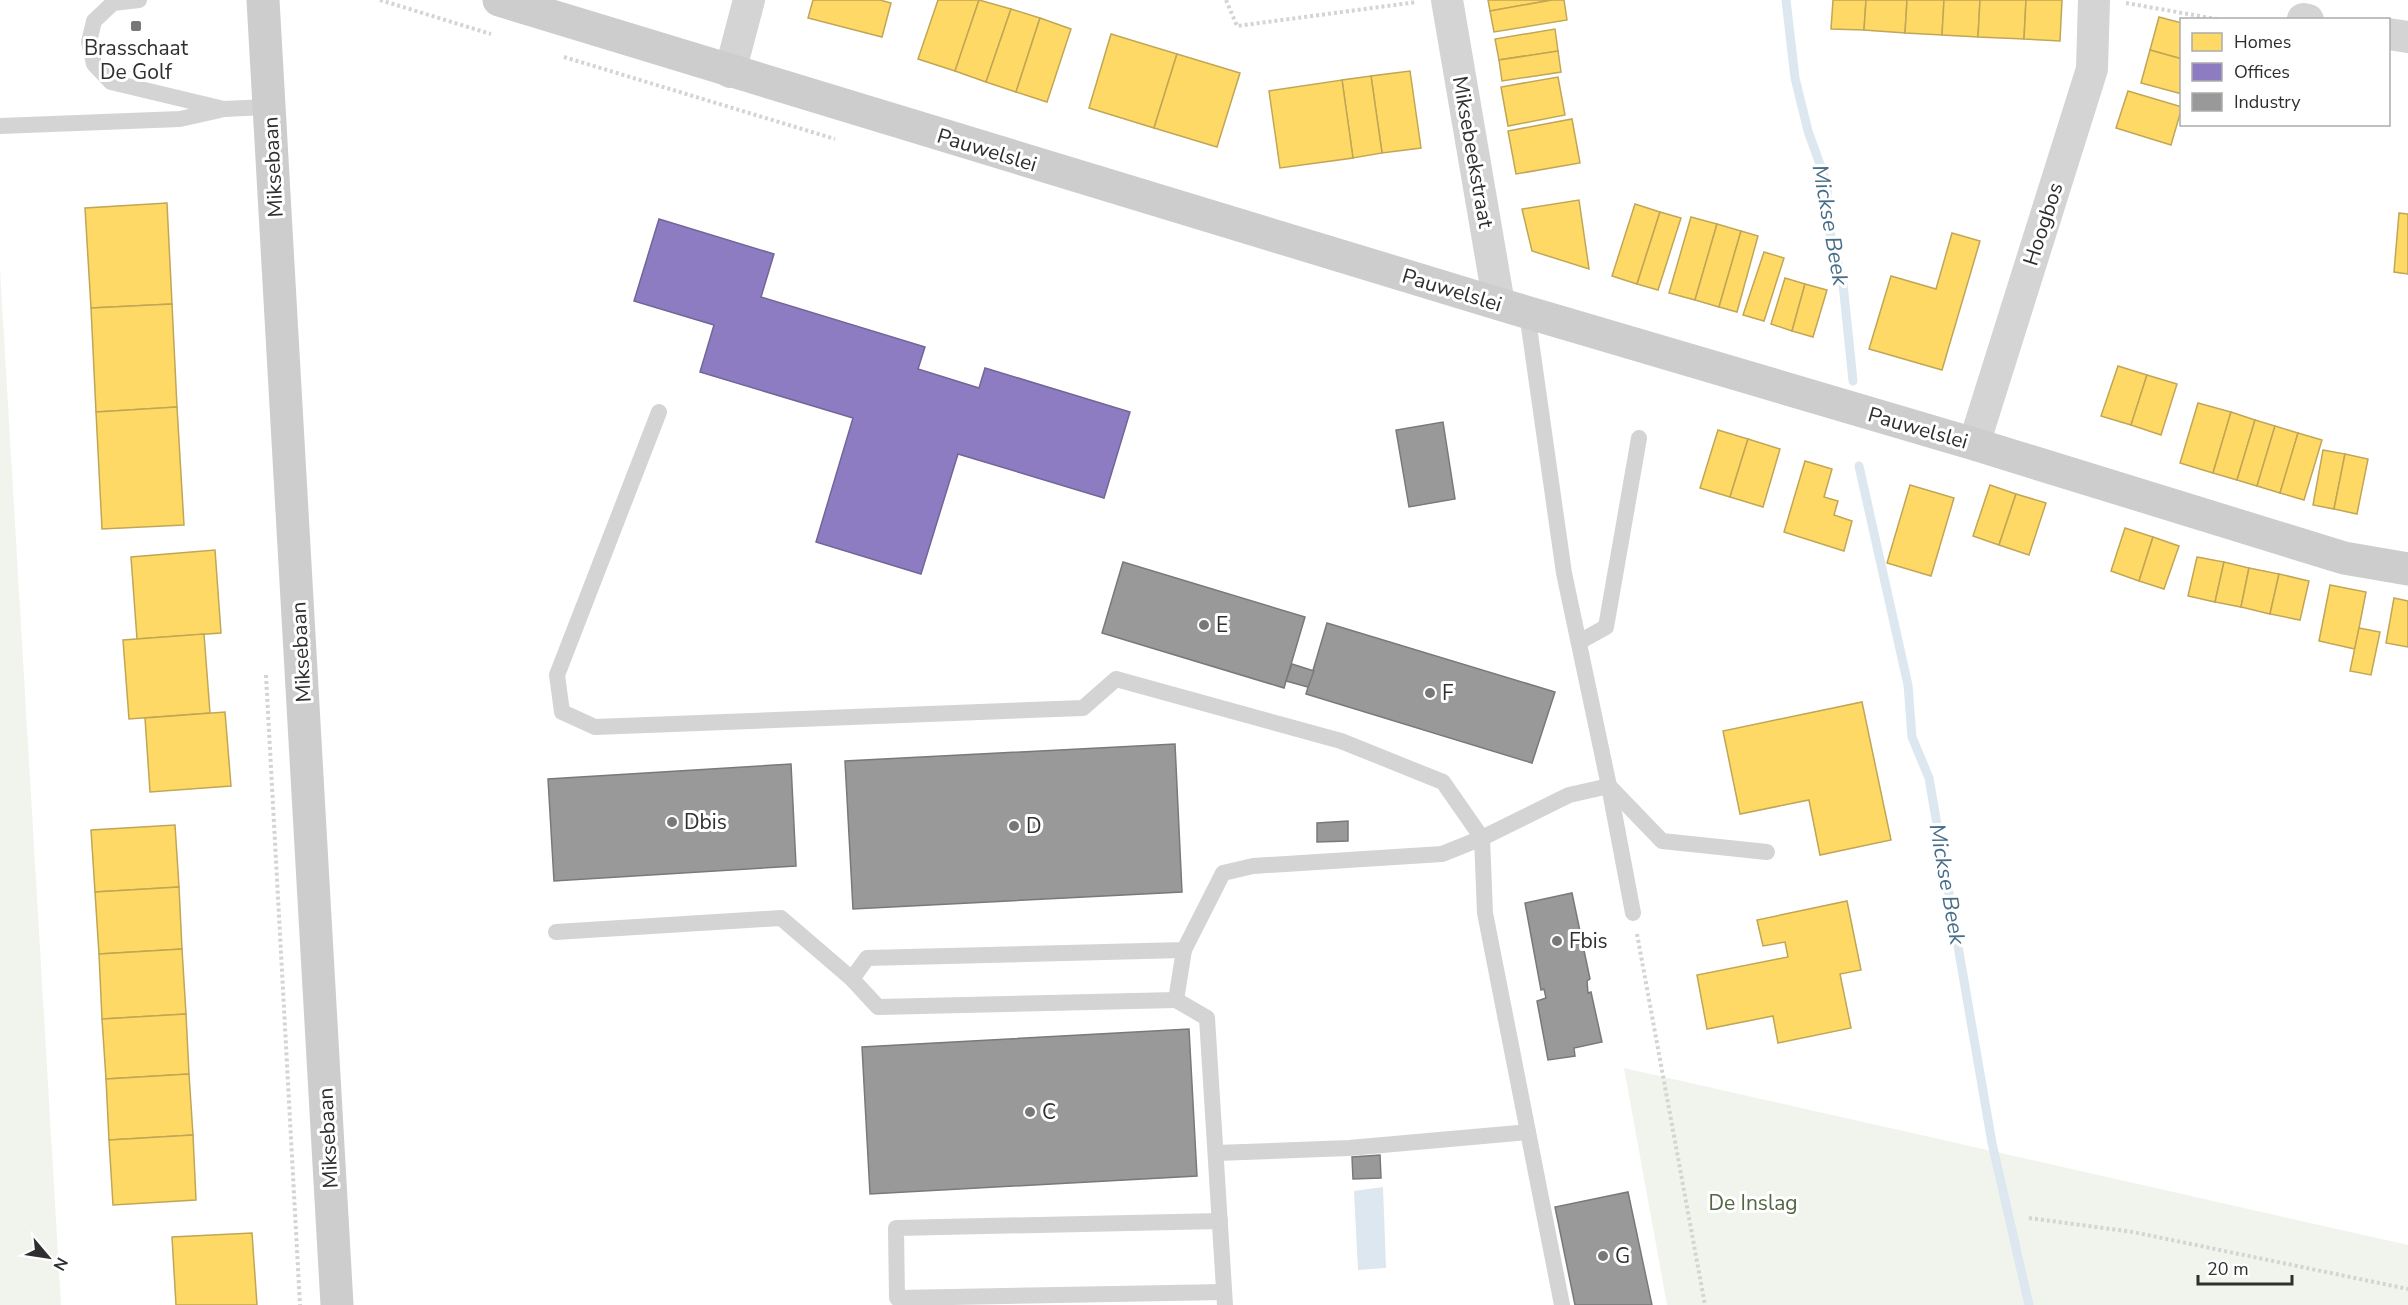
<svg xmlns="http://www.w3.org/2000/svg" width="2408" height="1305" font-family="'Nunito Sans',sans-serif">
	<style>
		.green { fill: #f1f4ed }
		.water { fill: #dde7ef }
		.homes { fill: #ffd966; stroke: #c1a656; stroke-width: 1.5 }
		.offices { fill: #8e7cc3; stroke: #726597; stroke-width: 1.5 }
		.industry { fill: #999; stroke: #797979; stroke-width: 1.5 }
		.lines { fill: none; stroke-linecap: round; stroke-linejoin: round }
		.stream { stroke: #dde7ef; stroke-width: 9 }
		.path { stroke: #d4d4d4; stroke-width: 4; stroke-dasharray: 3 3; stroke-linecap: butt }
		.lane { stroke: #d4d4d4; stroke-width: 16 }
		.street { stroke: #d4d4d4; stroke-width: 32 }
		.secondary { stroke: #cdcdcd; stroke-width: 33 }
		.poi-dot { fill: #787878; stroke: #fff; stroke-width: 2 }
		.labels { text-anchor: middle; stroke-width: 6; stroke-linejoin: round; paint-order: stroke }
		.poi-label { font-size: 21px; fill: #2f2f2f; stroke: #fff; text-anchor: start }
		.street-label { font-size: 21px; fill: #2f2f2f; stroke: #fff }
		.park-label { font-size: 21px; fill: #526642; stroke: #fff }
		.water-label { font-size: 22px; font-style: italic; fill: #476d88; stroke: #fff }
	</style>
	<rect width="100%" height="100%" fill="#fff"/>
	<g class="green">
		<path d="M0,269l61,1036h-61z"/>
		<path d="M1624,1068l784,177v60h-741z"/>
	</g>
	<path class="water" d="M1383,1187l3,81 -28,2 -4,-79z"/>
	<g class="homes">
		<path d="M813,0h67l11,3 -9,34 -74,-19z"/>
		<path d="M938,0h41l-24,71 -37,-12z"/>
		<path d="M979,0l32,9 -25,73 -31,-11z"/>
		<path d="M1488,0h64l-62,11z"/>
		<path d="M1552,0h12l3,20 -73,12 -4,-21z"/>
		<path d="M1833,0h33l-2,30 -33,-1z"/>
		<path d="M1866,0h41l-2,33 -41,-3z"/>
		<path d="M1907,0h37l-2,35 -37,-2z"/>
		<path d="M1944,0h36l-2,37 -36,-2z"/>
		<path d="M1980,0h46l-2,39 -46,-2z"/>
		<path d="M2026,0h36l-2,41 -36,-2z"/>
		<path d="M1011,9l29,9 -24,74 -30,-10z"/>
		<path d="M2159,17l23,6v36l-32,-9z"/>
		<path d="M1040,18l31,11 -24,73 -31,-10z"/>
		<path d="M1555,29l3,22 -59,9 -4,-21z"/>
		<path d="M1111,34l66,20 -23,74 -65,-20z"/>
		<path d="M2150,50l32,9v35l-41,-11z"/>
		<path d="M1558,51l3,21 -59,9 -3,-21z"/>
		<path d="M1177,54l63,19 -23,74 -63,-19z"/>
		<path d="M1410,71l11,77 -39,5 -11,-77z"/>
		<path d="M1371,76l11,77 -29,5 -11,-78z"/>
		<path d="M1558,77l7,38 -57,11 -7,-39z"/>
		<path d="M1342,80l11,78 -73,10 -11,-77z"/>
		<path d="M2128,91l54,16 -11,38 -55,-17z"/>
		<path d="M1572,119l8,44 -64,11 -8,-43z"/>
		<path d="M1579,200l10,69 -57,-18 -10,-42z"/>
		<path d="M167,203l5,101 -81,4 -6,-100z"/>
		<path d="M1635,204l25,8 -23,72 -25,-8z"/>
		<path d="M1660,212l21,6 -23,72 -21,-6z"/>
		<path d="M2399,213l9,1v60l-14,-2z"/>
		<path d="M1691,217l26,7 -22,76 -26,-7z"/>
		<path d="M1717,224l24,7 -22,76 -24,-7z"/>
		<path d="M1741,231l17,5 -21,76 -18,-5z"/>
		<path d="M1952,233l28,8 -38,129 -73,-21 22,-73 45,13z"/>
		<path d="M1764,252l20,6 -20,63 -21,-6z"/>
		<path d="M1785,278l20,6 -13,47 -21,-7z"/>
		<path d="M1805,284l22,6 -14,47 -21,-6z"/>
		<path d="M172,304l5,103 -81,5 -5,-104z"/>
		<path d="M2118,366l29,9 -16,50 -30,-9z"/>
		<path d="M2147,375l30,9 -16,51 -30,-10z"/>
		<path d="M2198,403l33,9 -18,61 -33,-10z"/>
		<path d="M177,407l7,118 -82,4 -6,-117z"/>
		<path d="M2231,412l24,8 -18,60 -24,-7z"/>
		<path d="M2255,420l20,6 -18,60 -20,-6z"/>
		<path d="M2275,426l23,7 -18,60 -23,-7z"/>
		<path d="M1718,430l30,9 -18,58 -30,-9z"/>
		<path d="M2298,433l24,7 -18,60 -24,-7z"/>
		<path d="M1748,439l32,10 -17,58 -33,-10z"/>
		<path d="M2323,450l22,4 -11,55 -21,-4z"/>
		<path d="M2345,454l23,5 -11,55 -23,-5z"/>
		<path d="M1805,461l27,8 -8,28 14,4 -4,14 18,6 -8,30 -60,-19z"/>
		<path d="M1910,485l44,13 -23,78 -44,-13z"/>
		<path d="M1990,485l26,9 -17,51 -26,-9z"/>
		<path d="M2016,494l30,9 -17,52 -30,-10z"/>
		<path d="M2125,528l28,9 -14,44 -28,-10z"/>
		<path d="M2153,537l26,9 -15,43 -25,-8z"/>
		<path d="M215,550l6,83 -84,6 -6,-82z"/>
		<path d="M2197,557l27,5 -9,40 -27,-6z"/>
		<path d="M2224,562l25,6 -8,39 -26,-5z"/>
		<path d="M2249,568l30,6 -9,40 -29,-7z"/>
		<path d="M2279,574l30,7 -9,39 -30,-6z"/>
		<path d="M2330,585l36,7 -11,57 -36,-8z"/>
		<path d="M2394,598l14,3v46l-22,-4z"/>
		<path d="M2359,628l21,4 -9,43 -21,-4z"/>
		<path d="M204,634l6,79 -81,6 -6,-79z"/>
		<path d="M1862,702l29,138 -71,15 -11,-55 -69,14 -17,-83z"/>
		<path d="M225,712l6,74 -81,6 -5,-74z"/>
		<path d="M175,825l4,62 -84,5 -4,-62z"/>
		<path d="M179,887l3,62 -83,5 -4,-62z"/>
		<path d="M1847,901l14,69 -21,4 11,54 -73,15 -5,-27 -66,13 -10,-54 91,-18 -3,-15 -22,4 -6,-26z"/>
		<path d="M182,949l4,65 -84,5 -3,-65z"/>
		<path d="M186,1014l3,60 -83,5 -4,-60z"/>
		<path d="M189,1074l4,61 -84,5 -3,-61z"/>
		<path d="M193,1135l3,65 -83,5 -4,-65z"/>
		<path d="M252,1233l5,72h-81l-4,-68z"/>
	</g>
	<path class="offices" d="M659,219l115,35 -13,43 164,50 -7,22 61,19 6,-20 145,44 -26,86 -146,-44 -37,120 -105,-32 37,-124 -153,-46 14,-47 -80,-24z"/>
	<g class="industry">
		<path d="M1443,422l12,77 -46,8 -13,-77z"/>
		<path d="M1123,562l182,55 -21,71 -182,-55z"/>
		<path d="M1327,623l228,69 -23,71 -226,-69z"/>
		<path d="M1292,664l22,7 -6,16 -22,-6z"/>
		<path d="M1175,744l7,148 -329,17 -8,-148z"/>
		<path d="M791,764l5,102 -242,15 -6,-102z"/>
		<path d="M1348,821v20l-31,1v-19z"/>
		<path d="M1572,893l18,86 -3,2 1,12 3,-1 11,50 -28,6 1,8 -27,4 -11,-59 9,-3 -2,-9 -3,1 -16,-87z"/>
		<path d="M1189,1029l8,147 -327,18 -8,-147z"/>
		<path d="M1380,1155l1,23 -28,1 -1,-22z"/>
		<path d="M1628,1192l24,113h-77l-20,-98z"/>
	</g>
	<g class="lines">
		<g class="stream">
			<path d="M1786,0l9,78 13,53 19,53 2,44 14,56 10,97"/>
			<path d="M1859,466l49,219 4,52 17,41 63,365 37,162"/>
		</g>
		<g class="path">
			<path d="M380,0l111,34"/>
			<path d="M1226,0l11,26 180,-24"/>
			<path d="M2126,3l96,17"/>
			<path d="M564,57l271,82"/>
			<path d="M266,675l34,630"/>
			<path d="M1637,934l68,371"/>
			<path d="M2029,1218l104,14 275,57"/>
		</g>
		<g class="lane">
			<path d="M139,0l-26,3 -19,18 -5,21 5,22 17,18 113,27 46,-2"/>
			<path d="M0,126l180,-7 40,-9"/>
			<path d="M1527,313l37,260 45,213 24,127"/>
			<path d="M659,412l-102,263 5,37 33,15 488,-19 33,-29 225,62 102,41 39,56 87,-43 40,-9"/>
			<path d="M1579,642l27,-15 33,-189"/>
			<path d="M1609,786l53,55 105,11"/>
			<path d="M556,932l225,-14 71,61 15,-21 317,-8 39,-77 30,-7 189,-12 40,-16 3,75 77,392"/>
			<path d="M852,979l26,28 298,-7 8,-50"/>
			<path d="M1176,1000l31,18 18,287"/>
			<path d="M1216,1153l133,-5 179,-16"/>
			<path d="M1220,1221l-324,7 1,70 327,-6"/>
		</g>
		<g class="street">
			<path d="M1447,0l52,304"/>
			<path d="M2303,19l5,1"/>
			<path d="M2388,34l20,3"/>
			<path d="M730,72l19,-72"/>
			<path d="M1974,444l118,-375 2,-69"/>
		</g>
		<g class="secondary">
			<path d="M263,0l74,1305"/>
			<path d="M499,0l1000,304 475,140 370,114 64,11"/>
		</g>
	</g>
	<g class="poi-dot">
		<rect x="130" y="20" width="12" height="12" rx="3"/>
		<circle cx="1204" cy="625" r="6"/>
		<circle cx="1430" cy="693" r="6"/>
		<circle cx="672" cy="822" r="6"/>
		<circle cx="1014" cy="826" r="6"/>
		<circle cx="1557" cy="941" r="6"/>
		<circle cx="1030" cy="1112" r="6"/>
		<circle cx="1603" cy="1256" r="6"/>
	</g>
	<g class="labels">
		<g class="poi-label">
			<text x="136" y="55" text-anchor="middle">Brasschaat<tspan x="136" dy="24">De Golf</tspan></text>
			<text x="1216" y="632">E</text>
			<text x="1442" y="700">F</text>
			<text x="684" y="829">Dbis</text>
			<text x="1026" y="833">D</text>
			<text x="1569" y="948">Fbis</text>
			<text x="1042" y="1119">C</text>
			<text x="1615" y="1263">G</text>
		</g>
		<g class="street-label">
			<text transform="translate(987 150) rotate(17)" y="7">Pauwelslei</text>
			<text transform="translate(1473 152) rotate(80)" y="7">Miksebeekstraat</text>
			<text transform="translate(273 167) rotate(-93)" y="7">Miksebaan</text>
			<text transform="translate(2043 224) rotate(-72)" y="7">Hoogbos</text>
			<text transform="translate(1452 290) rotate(17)" y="7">Pauwelslei</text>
			<text transform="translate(1918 428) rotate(16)" y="7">Pauwelslei</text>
			<text transform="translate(301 652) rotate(-93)" y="7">Miksebaan</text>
			<text transform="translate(328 1138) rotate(-93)" y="7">Miksebaan</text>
		</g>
		<g class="park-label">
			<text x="1753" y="1210">De Inslag</text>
		</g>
		<g class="water-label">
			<text transform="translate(1831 225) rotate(80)" y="8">Mickse Beek</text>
			<text transform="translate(1948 884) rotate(80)" y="8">Mickse Beek</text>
		</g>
	</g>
	<rect x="2180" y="18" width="210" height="108" fill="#ffffff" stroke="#acacac" stroke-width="1.5"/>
	<rect x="2192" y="33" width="30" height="18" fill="#ffd966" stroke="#acacac" stroke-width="1.5"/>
	<text x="2234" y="48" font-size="18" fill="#2f2f2f">Homes</text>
	<rect x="2192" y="63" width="30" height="18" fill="#8e7cc3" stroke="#acacac" stroke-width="1.5"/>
	<text x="2234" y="78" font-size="18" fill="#2f2f2f">Offices</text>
	<rect x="2192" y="93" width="30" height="18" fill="#999999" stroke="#acacac" stroke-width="1.5"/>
	<text x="2234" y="108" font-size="18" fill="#2f2f2f">Industry</text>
	<g transform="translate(48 1257) rotate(119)" stroke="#ffffff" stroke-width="4.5" paint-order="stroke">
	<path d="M0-4.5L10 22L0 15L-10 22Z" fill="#2f2f2f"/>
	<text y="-9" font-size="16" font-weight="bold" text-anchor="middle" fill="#2f2f2f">N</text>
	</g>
	<path d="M2198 1275v9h94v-9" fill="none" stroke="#2f2f2f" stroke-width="3"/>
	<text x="2207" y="1275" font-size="18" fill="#2f2f2f" stroke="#ffffff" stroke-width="4.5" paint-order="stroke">20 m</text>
</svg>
